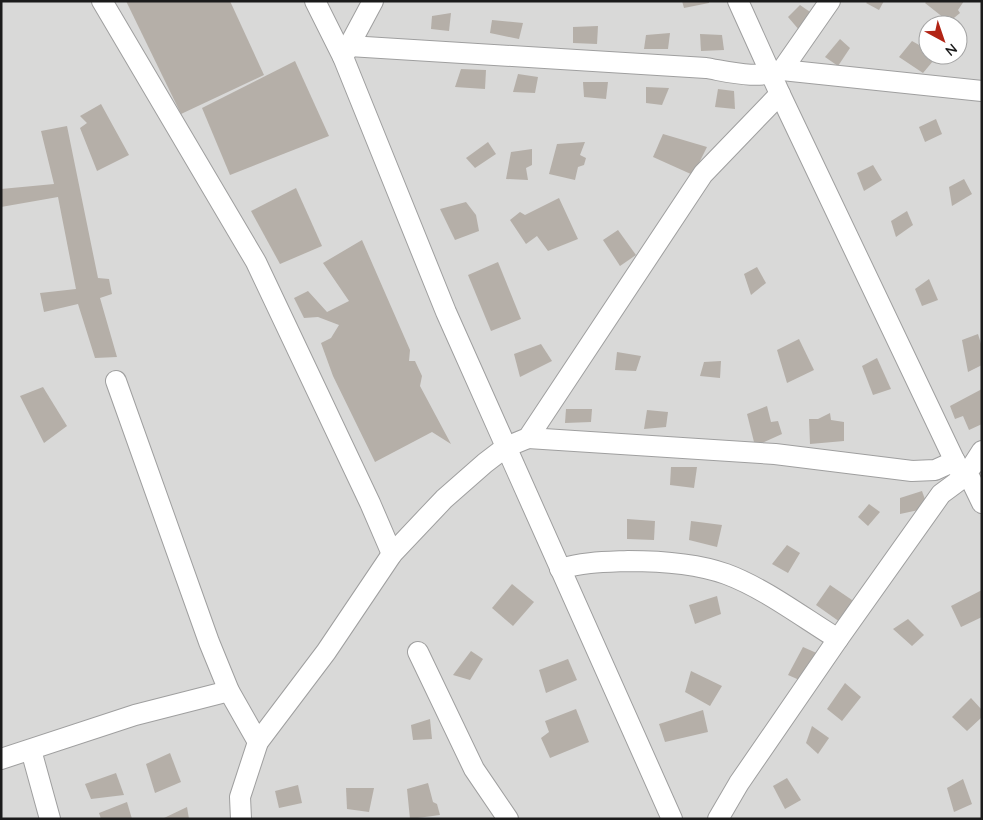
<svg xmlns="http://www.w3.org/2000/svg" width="983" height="820" font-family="Quicksand,sans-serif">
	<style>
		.residential { fill: #d9d9d8; fill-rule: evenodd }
		.building { fill: #b5afa8 }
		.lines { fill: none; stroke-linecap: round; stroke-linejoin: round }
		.minor-casing { stroke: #9f9f9f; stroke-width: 22 }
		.minor { stroke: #fff; stroke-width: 20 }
	</style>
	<rect width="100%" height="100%" fill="#eceae2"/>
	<path class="residential" d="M1,1h981v818h-981zM928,25h30v30h-30z"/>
	<g class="building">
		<path d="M126,1h104l34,74 -83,39z"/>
		<path d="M682,1h27v2l-25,5z"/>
		<path d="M868,1h16l-5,9 -13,-7z"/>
		<path d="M927,1h37l-6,9 2,3 -11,9 -24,-19z"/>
		<path d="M800,5l13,9 -13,17 -12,-14z"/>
		<path d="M451,13l-2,18 -18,-2 1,-13z"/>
		<path d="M492,20l31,3 -4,16 -29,-6z"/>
		<path d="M598,26l-1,18 -24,-1v-16z"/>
		<path d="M670,33l-2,16h-24l2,-14z"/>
		<path d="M700,34l22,1 2,15 -23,1z"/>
		<path d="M840,39l10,9 -12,18 -13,-9z"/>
		<path d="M912,41l16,9v5h10l-15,18 -24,-16z"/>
		<path d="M295,61l34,75 -99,39 -28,-67z"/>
		<path d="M461,69l25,1 -1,19 -30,-2z"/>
		<path d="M518,74l20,3 -3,16 -22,-1z"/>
		<path d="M583,82h25l-2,17 -22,-2z"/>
		<path d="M646,87l23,1 -7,17 -16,-2z"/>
		<path d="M718,89l16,2 1,18 -20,-2z"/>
		<path d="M101,104l28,51 -32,16 -17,-43 7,-5 -7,-7z"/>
		<path d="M936,119l6,15 -17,8 -6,-15z"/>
		<path d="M67,126l31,152 11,1 3,15 -12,4 17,59 -22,1 -17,-54 -34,8 -4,-19 36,-4 -18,-92 -57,10v-18l53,-5 -13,-53z"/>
		<path d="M663,134l44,13 -14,28 -40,-18z"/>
		<path d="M488,142l8,12 -21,14 -9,-10z"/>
		<path d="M585,142l-5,13 6,3 -2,7 -6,2 -3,13 -26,-6 8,-30z"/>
		<path d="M532,149v16l-6,3 2,12 -22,-1 5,-27z"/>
		<path d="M873,165l9,15 -18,11 -7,-18z"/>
		<path d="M964,179l8,15 -20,12 -3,-19z"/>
		<path d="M296,188l26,58 -42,18 -29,-53z"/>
		<path d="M559,198l19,41 -30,12 -11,-15 -11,8 -16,-24 10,-8 5,3z"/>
		<path d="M466,202l10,13 3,16 -24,9 -15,-31z"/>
		<path d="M907,211l6,14 -17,12 -5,-16z"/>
		<path d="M618,230l18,25 -16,11 -17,-26z"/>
		<path d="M362,240l48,110 -1,11h6l7,15 -2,10 31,58 -19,-12 -57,30 -42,-86 -12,-33 10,-5 8,-13 -21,-8 -14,1 -10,-20 14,-7 19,21 22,-11 -26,-38z"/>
		<path d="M498,262l23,57 -30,12 -23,-56z"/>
		<path d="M757,267l9,16 -15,12 -7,-21z"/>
		<path d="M929,279l9,21 -16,6 -7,-17z"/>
		<path d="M978,334l4,13v18l-14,7 -6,-32z"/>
		<path d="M799,339l15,31 -27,13 -10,-33z"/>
		<path d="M541,344l11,17 -32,16 -6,-23z"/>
		<path d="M617,352l24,4 -5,15 -21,-1z"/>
		<path d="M877,358l14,31 -18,6 -11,-29z"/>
		<path d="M721,361l-1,17 -20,-2 4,-14z"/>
		<path d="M43,387l24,39 -23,17 -24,-47z"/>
		<path d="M982,389v35l-13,6 -6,-14 -8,3 -5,-13z"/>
		<path d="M767,406l4,16 7,-1 4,13 -27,12 -8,-32z"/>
		<path d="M566,409h26l-1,13 -26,1z"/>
		<path d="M647,410l21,2 -2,15 -22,2z"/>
		<path d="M830,413l1,7 13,2v19l-34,3 -1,-25h9z"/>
		<path d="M671,467h26l-3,21 -24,-3z"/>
		<path d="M922,491l6,17 -28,6v-16z"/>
		<path d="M869,504l11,8 -12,14 -10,-9z"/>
		<path d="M627,519l28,2 -1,19 -27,-1z"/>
		<path d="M691,521l31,4 -5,22 -28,-7z"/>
		<path d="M787,545l13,8 -12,20 -16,-9z"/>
		<path d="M512,584l22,18 -21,24 -21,-18z"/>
		<path d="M830,585l25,17 -15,20 -24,-17z"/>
		<path d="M982,590v27l-21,10 -10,-21z"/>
		<path d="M717,596l4,18 -26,10 -6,-19z"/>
		<path d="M908,619l16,16 -12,11 -19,-17z"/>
		<path d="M803,647l18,8 -17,27 -16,-7z"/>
		<path d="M471,651l12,8 -13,21 -17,-5z"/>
		<path d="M568,659l9,21 -31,13 -7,-23z"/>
		<path d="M691,671l31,15 -12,20 -25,-14z"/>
		<path d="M845,683l16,14 -19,24 -15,-12z"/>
		<path d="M971,698l11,12v7l-15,14 -15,-14z"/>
		<path d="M576,709l13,33 -39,16 -9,-20 8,-6 -4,-11z"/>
		<path d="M703,710l5,22 -43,10 -6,-18z"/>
		<path d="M430,719l2,20 -19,1 -2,-15z"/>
		<path d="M812,726l17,12 -11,16 -12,-11z"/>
		<path d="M170,753l11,29 -26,11 -9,-29z"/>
		<path d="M116,773l8,22 -33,4 -6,-15z"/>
		<path d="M787,778l14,22 -16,9 -12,-23z"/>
		<path d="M963,779l9,25 -18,8 -7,-24z"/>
		<path d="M428,783l5,19 4,2 3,11 -30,4 -3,-30z"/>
		<path d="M298,785l4,18 -23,5 -4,-17z"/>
		<path d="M346,788h28l-5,24 -22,-3z"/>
		<path d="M127,802l5,17h-31l-2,-6z"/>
		<path d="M187,807l2,12h-27z"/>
	</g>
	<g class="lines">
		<g class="minor-casing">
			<g id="minor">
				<path d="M102,1l154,261 114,241 22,51"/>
				<path d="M315,1l28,56 103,255 226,507"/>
				<path d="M738,1l42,93 179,376 9,4 14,29"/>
				<path d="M349,46l357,22c24,4 53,12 76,2l48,-69"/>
				<path d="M343,57l30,-56"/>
				<path d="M782,70l200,21"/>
				<path d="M116,381l93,261 20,49 29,51"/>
				<path d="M528,438l247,16 137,17 23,-1 20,-9"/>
				<path d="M973,465l9,-14"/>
				<path d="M560,569c23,-7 45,-7 68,-8 32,0 67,2 98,13 38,14 76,43 112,65"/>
				<path d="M418,652l56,117 34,50"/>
				<path d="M31,750l19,69"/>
				<path d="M1,759l134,-44 94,-24"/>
				<path d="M241,819l-1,-22 18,-55 68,-90 66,-98 52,-55 41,-36 21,-16 22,-9 175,-264 77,-80"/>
				<path d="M718,819l21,-36 99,-144 103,-145 27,-20"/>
			</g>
		</g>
		<use href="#minor" class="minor"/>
	</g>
	<rect width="983" height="820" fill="none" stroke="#1b1b1b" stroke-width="5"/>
	<g transform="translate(943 40) rotate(140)"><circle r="24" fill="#ffffff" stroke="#a4a4a4"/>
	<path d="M0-4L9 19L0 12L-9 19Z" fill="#b22415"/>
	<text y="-8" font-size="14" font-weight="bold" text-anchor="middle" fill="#1b1b1b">N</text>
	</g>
</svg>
